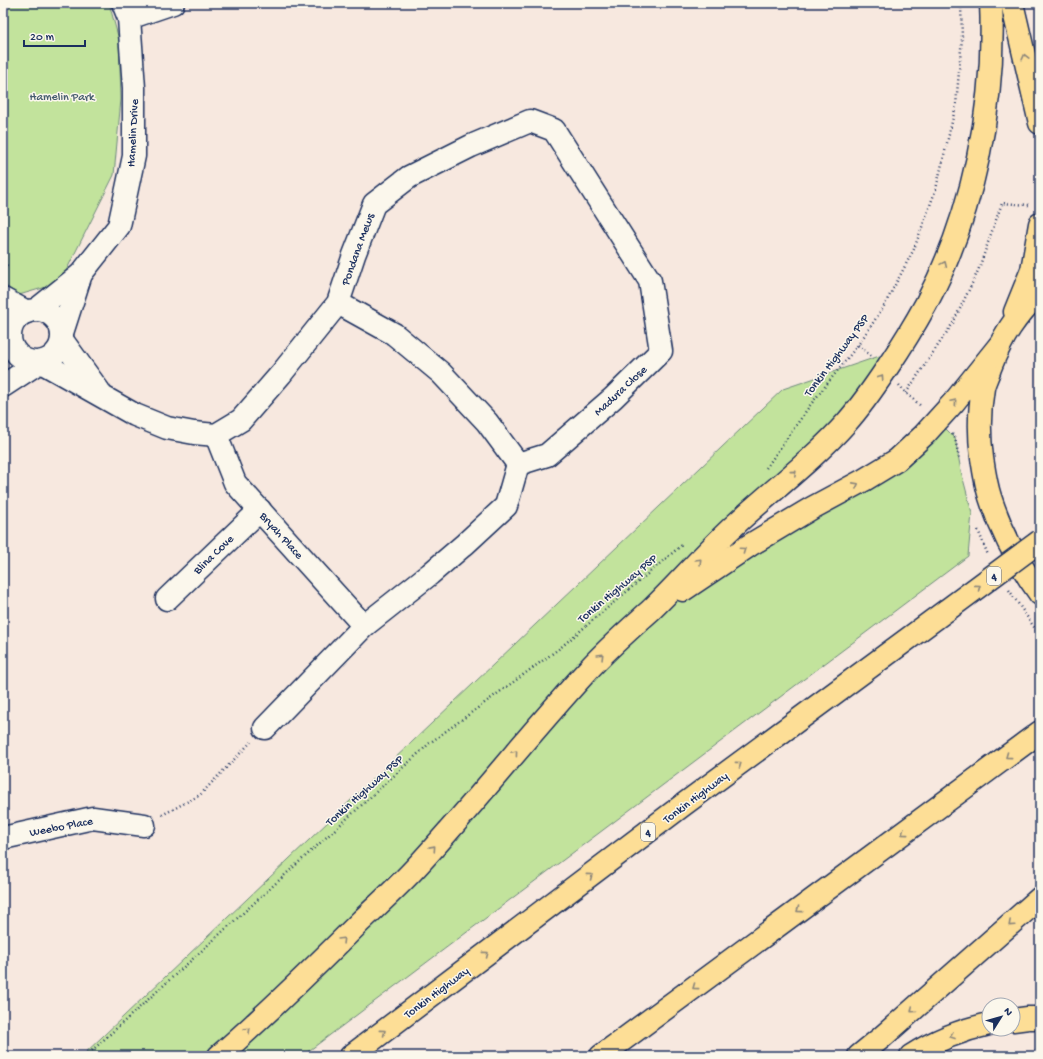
<svg xmlns="http://www.w3.org/2000/svg" width="1043" height="1059" font-family="'Gochi Hand',sans-serif">
	<style>
		.green { fill: #c2e39c; stroke: #6e897d }
		.lines { fill: none; stroke-linecap: round; stroke-linejoin: round }
		.minor-casing { stroke: #1b2f5e; stroke-width: 25 }
		.major-casing { stroke: #1b2f5e; stroke-width: 25 }
		.highway-casing { stroke: #1b2f5e; stroke-width: 25 }
		.path { stroke: #1b2f5e; stroke-width: 2.5; stroke-dasharray: 1 3; stroke-linecap: butt }
		.minor { stroke: #fbf7ec; stroke-width: 22 }
		.major { stroke: #fdde96; stroke-width: 22 }
		.highway { stroke: #fdde96; stroke-width: 22 }
		.highway-bridge-casing { stroke: #1b2f5e; stroke-width: 25; stroke-linecap: butt }
		.highway-bridge { stroke: #fdde96; stroke-width: 22 }
		.oneway { stroke: #8c867a }
		.labels { text-anchor: middle; stroke-width: 3; stroke-linejoin: round; paint-order: stroke }
		.shield { fill: #fbf7ec; stroke: #5e6b89; stroke-width: 1 }
		.shield-label { font-size: 11px; font-weight: bold; fill: #1b2f5e }
		.park-label { font-size: 12px; fill: #455c6e; stroke: #fbf7ec }
		.street-label { font-size: 12px; fill: #1b2f5e; stroke: #fbf7ec }
	</style>
	<rect width="100%" height="100%" fill="#f7e8df"/>
	<filter id="ink" filterUnits="userSpaceOnUse"><feTurbulence type="fractalNoise" baseFrequency=".025" numOctaves="2"/><feDisplacementMap in="SourceGraphic" scale="8" xChannelSelector="R" yChannelSelector="G"/><feConvolveMatrix kernelMatrix="1 2 1 2 8 2 1 2 1" color-interpolation-filters="sRGB"/></filter>
	<g filter="url(#ink)">
		<g class="green">
			<path d="M3,3h106l10,37 2,59 -7,76 -54,108 -41,12 -16,-11z"/>
			<path d="M900,349l-28,41 -219,218 159,-100 125,-88 18,18 6,33 11,42 -4,43 -666,500h-220l701,-667z"/>
		</g>
		<g class="lines">
			<g class="minor-casing">
				<g id="minor">
					<path d="M129,18l44,-15"/>
					<path d="M3,299l24,13"/>
					<circle cx="36" cy="336" r="26"/>
					<path d="M36,310l45,-36 38,-48 15,-70v-68l-5,-70 -6,-15"/>
					<path d="M62,333l19,-59"/>
					<path d="M62,340l37,51"/>
					<path d="M41,362l94,53 32,13 27,5 22,2 25,-15 40,-46 57,-71 16,-48 20,-51 35,-27 62,-31 59,-25 24,9 96,151 11,70 -48,47 -66,57 -29,9 -31,-42 -46,-49 -47,-39 -56,-31"/>
					<path d="M3,386l35,-23"/>
					<path d="M216,435l19,48 129,143"/>
					<path d="M167,599l93,-89"/>
					<path d="M265,728l99,-102 66,-52 35,-30 41,-38 12,-42"/>
					<path d="M3,838l90,-20 51,7"/>
				</g>
			</g>
			<g class="major-casing">
				<g id="major">
					<path d="M1012,3l28,120"/>
					<path d="M1040,293c-25,23 -38,44 -50,75 -2,7 -6,14 -7,20 -4,23 -4,47 -1,70 2,13 4,27 8,39 11,34 29,68 50,97"/>
					<path d="M1015,312l17,-42 8,-46"/>
				</g>
			</g>
			<g class="highway-casing">
				<g id="highway">
					<path d="M683,590l67,-45 62,-37 52,-28 33,-20 27,-25 30,-33 45,-56"/>
					<path d="M1013,1020l15,-2h12"/>
					<path d="M219,1056c49,-43 96,-89 142,-135 20,-19 40,-37 58,-57 58,-63 111,-131 169,-194 20,-22 42,-41 64,-61 29,-28 55,-59 85,-86 37,-34 77,-64 110,-101 15,-17 28,-36 40,-54 14,-21 27,-42 39,-64 47,-89 70,-201 65,-301"/>
					<path d="M351,1056l332,-251 264,-195"/>
					<path d="M601,1056l439,-324"/>
					<path d="M859,1056l22,-18 159,-140"/>
					<path d="M911,1056c23,-15 51,-26 78,-32"/>
				</g>
			</g>
			<g class="path">
				<path d="M3,264l5,2 -5,4"/>
				<path d="M858,345l13,11"/>
				<path d="M899,385l7,8 16,14"/>
				<path d="M906,393l47,-70 25,-52 24,-68 27,2"/>
				<path d="M952,434l3,4 4,20"/>
				<path d="M766,468l45,-64 47,-59 25,-37 31,-59 22,-60 20,-84 6,-67 -1,-35"/>
				<path d="M978,530l10,25"/>
				<path d="M1009,590l31,46"/>
				<path d="M162,815l38,-20 51,-53"/>
				<path d="M86,1056l345,-314 129,-94 123,-104"/>
			</g>
			<use href="#minor" class="minor"/>
			<use href="#major" class="major"/>
			<use href="#highway" class="highway"/>
			<g class="highway-bridge-casing">
				<path id="highway-bridge" d="M947,610l93,-69"/>
			</g>
			<use href="#highway-bridge" class="highway-bridge"/>
		</g>
		<defs><path id="oneway-chevron" d="M-2-3.5L2.5 0L-2 3.5" fill="none" stroke-width="1.6" stroke-linecap="round" stroke-linejoin="round"/></defs>
		<g class="oneway">
			<use href="#oneway-chevron" transform="translate(1025 57) rotate(-104)"/>
			<use href="#oneway-chevron" transform="translate(944 264) rotate(-66)"/>
			<use href="#oneway-chevron" transform="translate(881 377) rotate(-56)"/>
			<use href="#oneway-chevron" transform="translate(954 402) rotate(-49)"/>
			<use href="#oneway-chevron" transform="translate(794 473) rotate(-41)"/>
			<use href="#oneway-chevron" transform="translate(856 485) rotate(-28)"/>
			<use href="#oneway-chevron" transform="translate(743 550) rotate(-35)"/>
			<use href="#oneway-chevron" transform="translate(699 561) rotate(-45)"/>
			<use href="#oneway-chevron" transform="translate(978 587) rotate(-37)"/>
			<use href="#oneway-chevron" transform="translate(601 656) rotate(-45)"/>
			<use href="#oneway-chevron" transform="translate(515 753) rotate(-50)"/>
			<use href="#oneway-chevron" transform="translate(1008 756) rotate(144)"/>
			<use href="#oneway-chevron" transform="translate(739 764) rotate(-36)"/>
			<use href="#oneway-chevron" transform="translate(904 833) rotate(144)"/>
			<use href="#oneway-chevron" transform="translate(433 848) rotate(-48)"/>
			<use href="#oneway-chevron" transform="translate(590 876) rotate(-37)"/>
			<use href="#oneway-chevron" transform="translate(799 910) rotate(144)"/>
			<use href="#oneway-chevron" transform="translate(1011 924) rotate(138)"/>
			<use href="#oneway-chevron" transform="translate(342 940) rotate(-45)"/>
			<use href="#oneway-chevron" transform="translate(486 954) rotate(-37)"/>
			<use href="#oneway-chevron" transform="translate(695 987) rotate(144)"/>
			<use href="#oneway-chevron" transform="translate(913 1010) rotate(139)"/>
			<use href="#oneway-chevron" transform="translate(248 1030) rotate(-43)"/>
			<use href="#oneway-chevron" transform="translate(383 1032) rotate(-37)"/>
			<use href="#oneway-chevron" transform="translate(952 1036) rotate(160)"/>
		</g>
	</g>
	<g class="labels">
		<g class="shield">
			<rect x="987" y="567" width="14" height="18" rx="3"/>
			<rect x="641" y="823" width="14" height="18" rx="3"/>
		</g>
		<g class="shield-label">
			<text x="994" y="580">4</text>
			<text x="648" y="836">4</text>
		</g>
		<g class="park-label">
			<text x="62" y="100">Hamelin Park</text>
		</g>
		<g class="street-label">
			<text transform="translate(132 133) rotate(-87)" y="4">Hamelin Drive</text>
			<text transform="translate(357 249) rotate(-70)" y="4">Pondana Mews</text>
			<text transform="translate(836 355) rotate(-53)" y="4">Tonkin Highway PSP</text>
			<text transform="translate(620 390) rotate(-43)" y="4">Madura Close</text>
			<text transform="translate(282 535) rotate(48)" y="4">Bryah Place</text>
			<text transform="translate(213 554) rotate(-44)" y="4">Blina Cove</text>
			<text transform="translate(617 588) rotate(-40)" y="4">Tonkin Highway PSP</text>
			<text transform="translate(364 790) rotate(-42)" y="4">Tonkin Highway PSP</text>
			<text transform="translate(695 797) rotate(-37)" y="4">Tonkin Highway</text>
			<text transform="translate(61 826) rotate(-11)" y="4">Weebo Place</text>
			<text transform="translate(436 992) rotate(-37)" y="4">Tonkin Highway</text>
		</g>
	</g>
	<rect width="1043" height="1059" fill="none" stroke="#fbf7ec" stroke-width="16"/>
	<rect x="8" y="8" width="1027" height="1043" fill="none" stroke="#1b2f5e" stroke-width="1.5" filter="url(#ink)"/>
	<g transform="translate(1001 1017) rotate(53)"><circle r="19" fill="#fbf7ec" stroke="#a1a7b3"/>
	<path d="M0-3L7 15L0 10L-7 15Z" fill="#1b2f5e"/>
	<text y="-6" font-size="11" font-weight="bold" text-anchor="middle" fill="#1b2f5e">N</text>
	</g>
	<path d="M24 40v6h61v-6" fill="none" stroke="#1b2f5e" stroke-width="2"/>
	<text x="30" y="40" font-size="12" fill="#1b2f5e" stroke="#fbf7ec" stroke-width="3" paint-order="stroke">20 m</text>
</svg>
